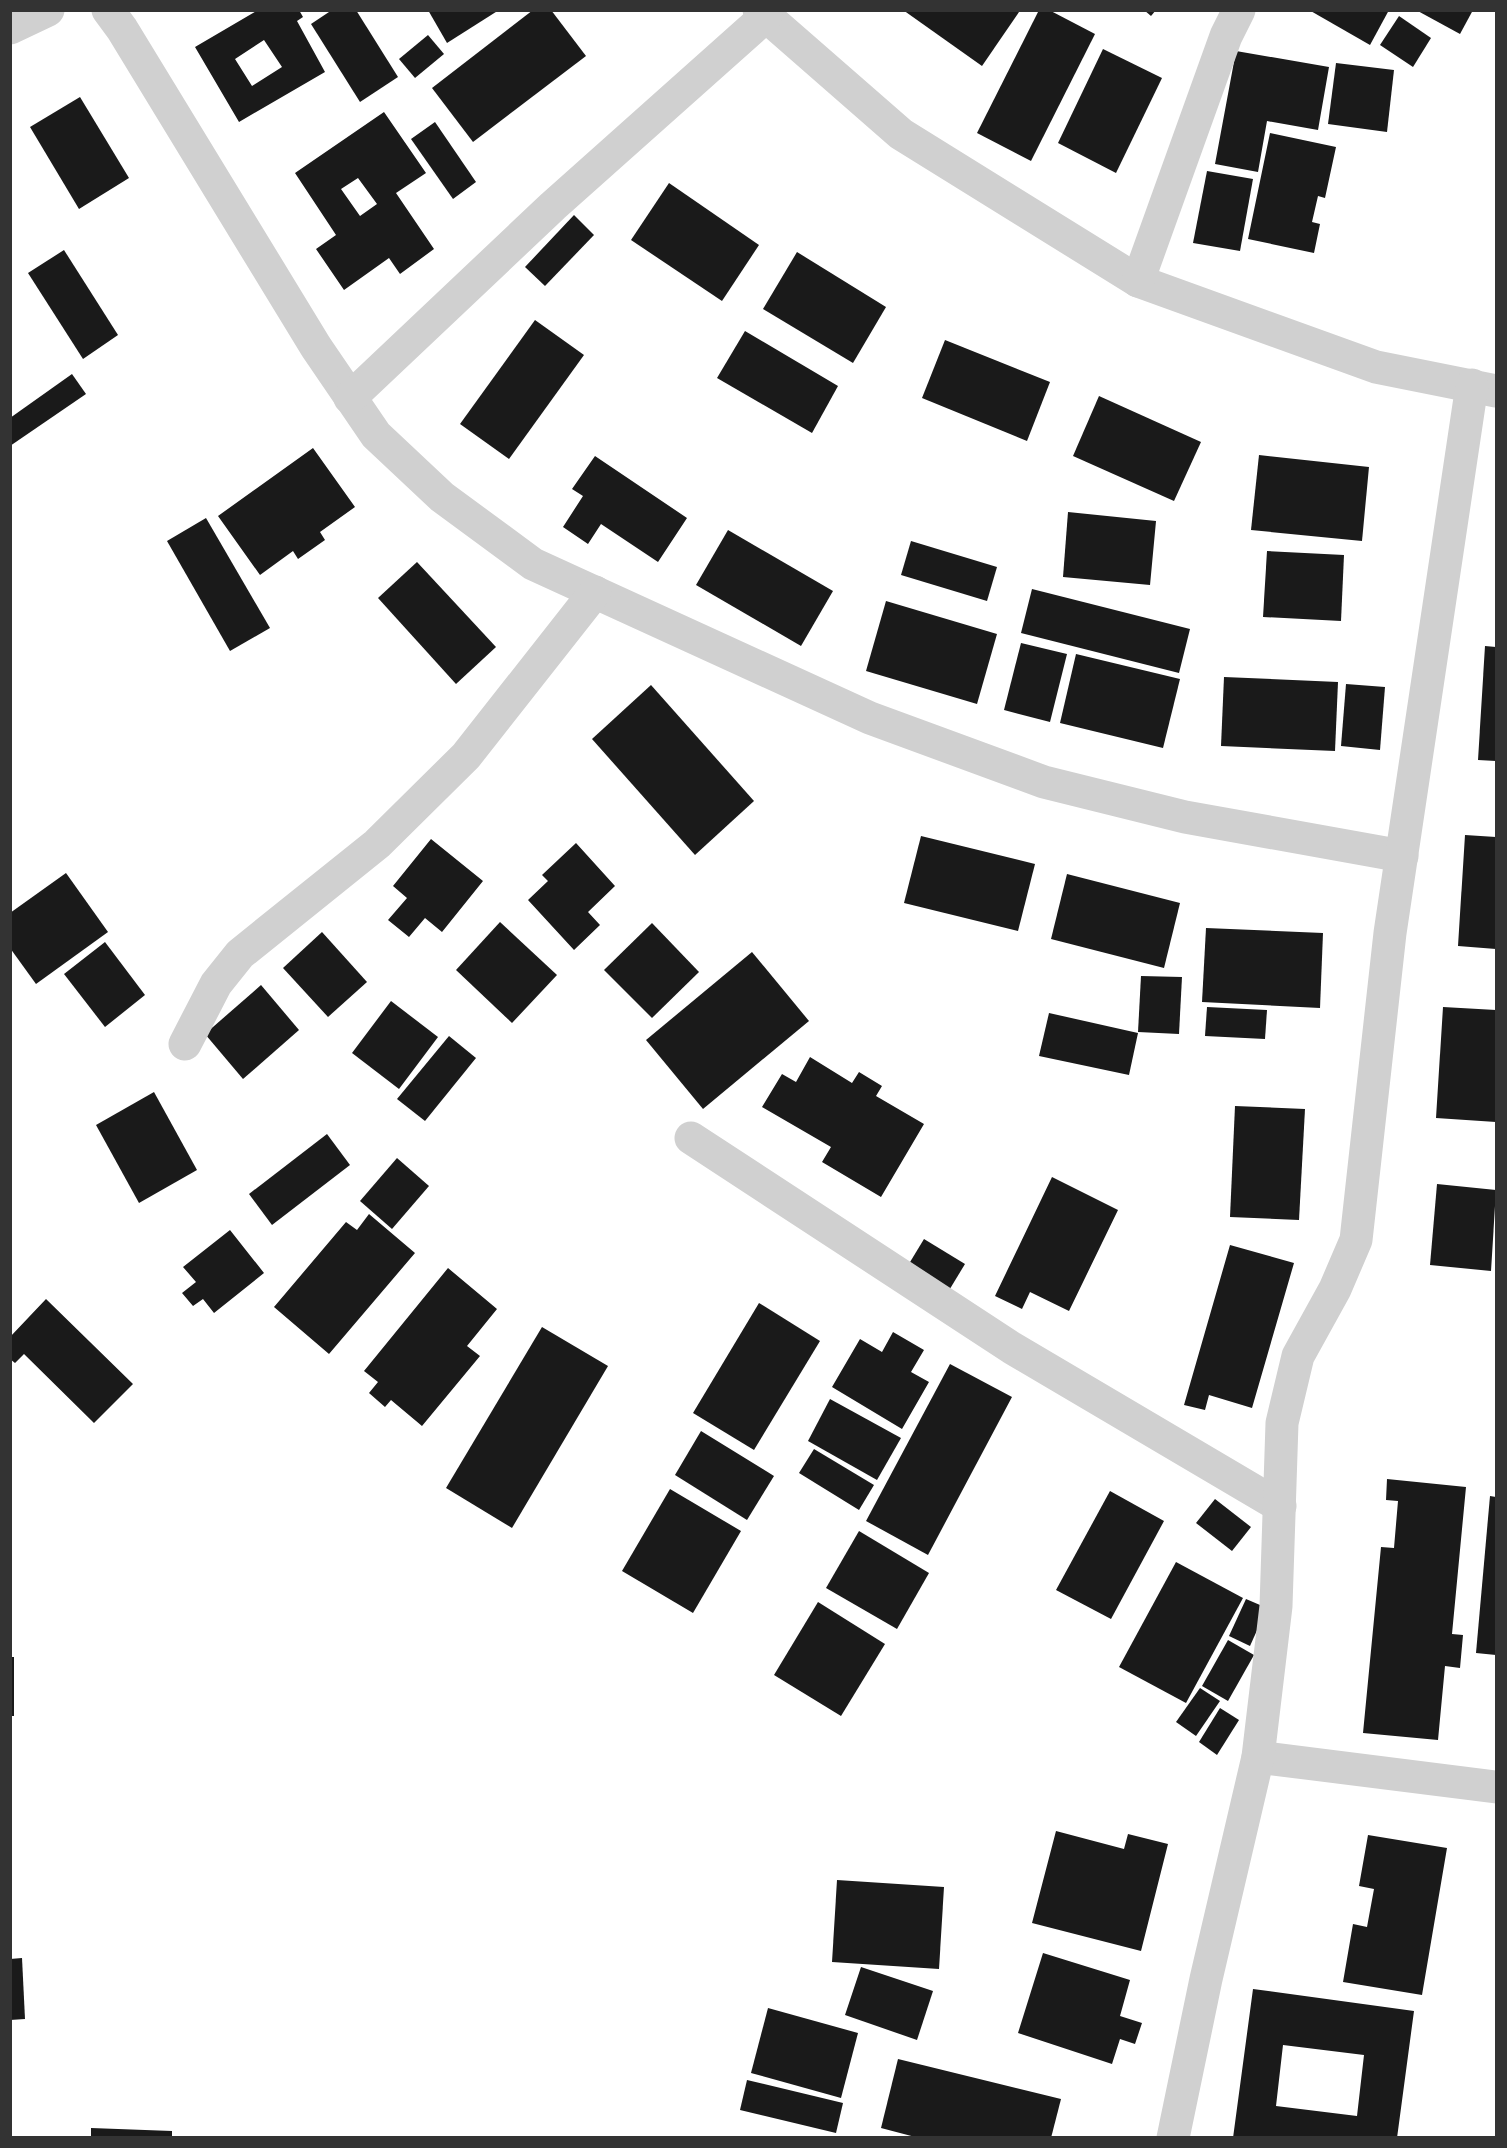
<svg xmlns="http://www.w3.org/2000/svg" width="1507" height="2148" font-family="Cabin,sans-serif">
	<style>
		.building { fill: #1a1a1a; fill-rule: evenodd }
		.lines { fill: none; stroke-linecap: round; stroke-linejoin: round }
		.minor { stroke: #d0d0d0; stroke-width: 33 }
	</style>
	<rect width="100%" height="100%" fill="#fff"/>
	<g class="building">
		<path d="M258,10h41l4,7 -6,4 28,51 -86,50 -44,-75zM264,40l18,27 -30,19 -17,-27z"/>
		<path d="M332,10h24l42,67 -38,25 -49,-78z"/>
		<path d="M428,10h71l-52,33z"/>
		<path d="M533,10h18l35,46 -113,86 -41,-54z"/>
		<path d="M903,10h114l2,2 -37,54z"/>
		<path d="M1039,10h10l46,24 -64,127 -54,-28z"/>
		<path d="M1144,10h12l-5,6z"/>
		<path d="M1309,10h80l-19,35z"/>
		<path d="M1416,10h57l-13,24z"/>
		<path d="M1399,16l32,22 -18,29 -33,-22z"/>
		<path d="M428,35l16,19 -29,24 -16,-19z"/>
		<path d="M1103,49l59,29 -46,95 -58,-30z"/>
		<path d="M1236,51l93,16 -11,63 -51,-9 -9,51 -43,-8z"/>
		<path d="M1336,63l58,7 -7,62 -59,-8z"/>
		<path d="M80,97l49,81 -50,31 -49,-82z"/>
		<path d="M384,112l42,61 -30,20 38,56 -34,25 -11,-16 -45,32 -28,-41 20,-14 -41,-62zM358,178l19,26 -17,12 -19,-27z"/>
		<path d="M435,122l41,60 -23,17 -42,-60z"/>
		<path d="M1270,133l66,14 -11,51 -7,-2 -6,26 8,2 -6,29 -66,-14z"/>
		<path d="M1207,171l46,8 -13,72 -47,-8z"/>
		<path d="M669,183l90,62 -37,56 -91,-61z"/>
		<path d="M574,215l20,20 -49,51 -20,-19z"/>
		<path d="M64,250l54,85 -35,24 -55,-86z"/>
		<path d="M797,252l89,55 -33,56 -90,-54z"/>
		<path d="M535,320l49,35 -75,104 -49,-35z"/>
		<path d="M745,331l93,55 -26,47 -95,-55z"/>
		<path d="M945,340l105,42 -23,59 -105,-43z"/>
		<path d="M72,374l14,20 -76,52v-28z"/>
		<path d="M1099,396l102,46 -27,59 -101,-45z"/>
		<path d="M313,448l42,59 -35,25 5,8 -27,19 -5,-8 -33,24 -42,-59z"/>
		<path d="M1259,455l110,12 -7,74 -111,-11z"/>
		<path d="M595,456l92,62 -29,44 -57,-38 -13,20 -25,-17 20,-31 -11,-7z"/>
		<path d="M1068,512l88,9 -6,64 -87,-8z"/>
		<path d="M206,518l64,110 -40,23 -63,-110z"/>
		<path d="M728,530l105,61 -32,55 -105,-61z"/>
		<path d="M911,541l86,26 -10,34 -86,-26z"/>
		<path d="M1267,551l77,4 -3,66 -78,-4z"/>
		<path d="M417,562l79,85 -40,37 -78,-86z"/>
		<path d="M1032,589l158,40 -11,44 -158,-40z"/>
		<path d="M886,601l111,33 -20,70 -111,-33z"/>
		<path d="M1021,643l46,11 -17,68 -46,-12z"/>
		<path d="M1485,646l11,1v114l-18,-1z"/>
		<path d="M1076,654l104,25 -17,69 -103,-25z"/>
		<path d="M1224,677l114,5 -3,69 -114,-5z"/>
		<path d="M1346,684l39,3 -5,63 -39,-4z"/>
		<path d="M651,685l103,116 -59,54 -103,-116z"/>
		<path d="M1465,835l31,2v112l-38,-3z"/>
		<path d="M921,836l114,28 -17,67 -114,-28z"/>
		<path d="M431,839l52,42 -41,51 -17,-14 -16,19 -21,-17 19,-22 -14,-12z"/>
		<path d="M576,843l39,43 -27,26 12,13 -26,25 -46,-50 20,-19 -6,-6z"/>
		<path d="M66,873l42,59 -72,52 -26,-36v-35z"/>
		<path d="M1067,874l113,29 -16,65 -113,-29z"/>
		<path d="M500,922l57,53 -45,48 -56,-53z"/>
		<path d="M652,923l47,49 -47,46 -48,-48z"/>
		<path d="M1206,928l117,5 -3,75 -118,-6z"/>
		<path d="M322,932l45,50 -39,35 -45,-49z"/>
		<path d="M105,942l40,53 -40,32 -41,-53z"/>
		<path d="M752,952l57,69 -106,88 -57,-69z"/>
		<path d="M1141,976l41,1 -3,57 -41,-2z"/>
		<path d="M261,985l38,45 -56,49 -38,-45z"/>
		<path d="M391,1001l47,36 -39,52 -47,-36z"/>
		<path d="M1207,1007l60,3 -2,29 -60,-3z"/>
		<path d="M1443,1007l53,3v112l-60,-4z"/>
		<path d="M1049,1013l89,20 -9,42 -90,-19z"/>
		<path d="M449,1036l27,22 -51,63 -28,-22z"/>
		<path d="M810,1057l42,26 7,-11 23,14 -6,10 48,28 -43,73 -59,-35 9,-15 -69,-40 20,-33 14,8z"/>
		<path d="M154,1092l43,78 -58,33 -43,-78z"/>
		<path d="M1235,1106l70,3 -6,111 -69,-3z"/>
		<path d="M327,1134l23,31 -78,60 -23,-31z"/>
		<path d="M397,1158l32,28 -37,43 -32,-28z"/>
		<path d="M1052,1177l66,33 -49,101 -39,-19 -8,17 -27,-13z"/>
		<path d="M1437,1184l59,6 -5,81 -61,-6z"/>
		<path d="M369,1214l46,39 -86,101 -55,-47 72,-85 11,8z"/>
		<path d="M230,1230l34,43 -50,40 -11,-14 -10,7 -11,-13 14,-11 -13,-15z"/>
		<path d="M924,1239l41,25 -20,33 -41,-25z"/>
		<path d="M1230,1245l64,18 -42,145 -43,-13 -4,15 -21,-5z"/>
		<path d="M448,1268l49,41 -30,37 13,10 -58,70 -31,-26 -6,7 -16,-14 9,-11 -14,-11z"/>
		<path d="M46,1299l87,85 -39,39 -70,-69 -9,9 -5,-4v-22z"/>
		<path d="M759,1303l61,38 -66,109 -61,-37z"/>
		<path d="M542,1327l66,39 -96,162 -66,-40z"/>
		<path d="M893,1332l31,18 -13,22 18,10 -27,47 -70,-42 28,-48 22,13z"/>
		<path d="M950,1364l62,33 -84,158 -62,-34z"/>
		<path d="M830,1399l71,39 -24,42 -69,-39z"/>
		<path d="M701,1431l73,45 -27,44 -72,-45z"/>
		<path d="M814,1449l60,36 -15,25 -60,-37z"/>
		<path d="M1387,1479l79,8 -14,147 11,1 -3,33 -15,-2 -7,74 -75,-7 18,-186 13,1 4,-47 -12,-1z"/>
		<path d="M670,1489l71,42 -48,82 -71,-42z"/>
		<path d="M1110,1491l54,30 -53,98 -55,-29z"/>
		<path d="M1490,1496l6,1v158l-20,-2z"/>
		<path d="M1215,1499l36,28 -19,24 -36,-28z"/>
		<path d="M859,1531l70,42 -32,56 -71,-41z"/>
		<path d="M1176,1562l67,36 -57,105 -67,-36z"/>
		<path d="M1246,1599l21,9 -17,38 -21,-10z"/>
		<path d="M818,1602l67,42 -44,72 -67,-41z"/>
		<path d="M1228,1640l26,15 -26,46 -26,-15z"/>
		<rect x="10" y="1657" width="4" height="59"/>
		<path d="M1200,1688l20,13 -24,35 -20,-14z"/>
		<path d="M1220,1708l19,12 -22,35 -18,-13z"/>
		<path d="M1056,1831l68,18 4,-15 40,10 -27,107 -109,-28z"/>
		<path d="M1368,1835l79,13 -25,147 -79,-13 10,-58 14,3 7,-38 -15,-3z"/>
		<path d="M837,1880l107,7 -5,82 -107,-7z"/>
		<path d="M1043,1953l87,27 -10,36 22,7 -7,21 -15,-5 -8,25 -94,-31z"/>
		<path d="M22,1958l3,61 -15,1v-61z"/>
		<path d="M861,1967l72,24 -16,49 -72,-25z"/>
		<path d="M1253,1989l161,22 -17,127h-164zM1283,2045l81,10 -7,61 -81,-10z"/>
		<path d="M768,2008l90,25 -17,65 -90,-25z"/>
		<path d="M898,2059l163,40 -10,39h-132l-38,-10z"/>
		<path d="M747,2080l96,23 -7,30 -96,-23z"/>
		<path d="M91,2128l81,3v7h-81z"/>
	</g>
	<g class="lines">
		<g class="minor">
			<path d="M108,10l14,19 194,318 60,88 66,62 91,67 337,154 174,64 141,35 217,39"/>
			<path d="M759,10l142,124 237,147 238,86 120,24"/>
			<path d="M10,28l38,-18"/>
			<path d="M1138,281l88,-245 13,-26"/>
			<path d="M350,398l203,-192 213,-190"/>
			<path d="M185,1044l31,-60 24,-30 137,-110 89,-88 129,-164"/>
			<path d="M691,1138l321,210 268,158"/>
			<path d="M1258,1757l238,30"/>
			<path d="M1173,2138l33,-159 52,-222 18,-151 6,-183 16,-67 37,-67 21,-49 34,-307 82,-548"/>
		</g>
	</g>
	<rect width="1507" height="2148" fill="none" stroke="#333333" stroke-width="24"/>
</svg>
